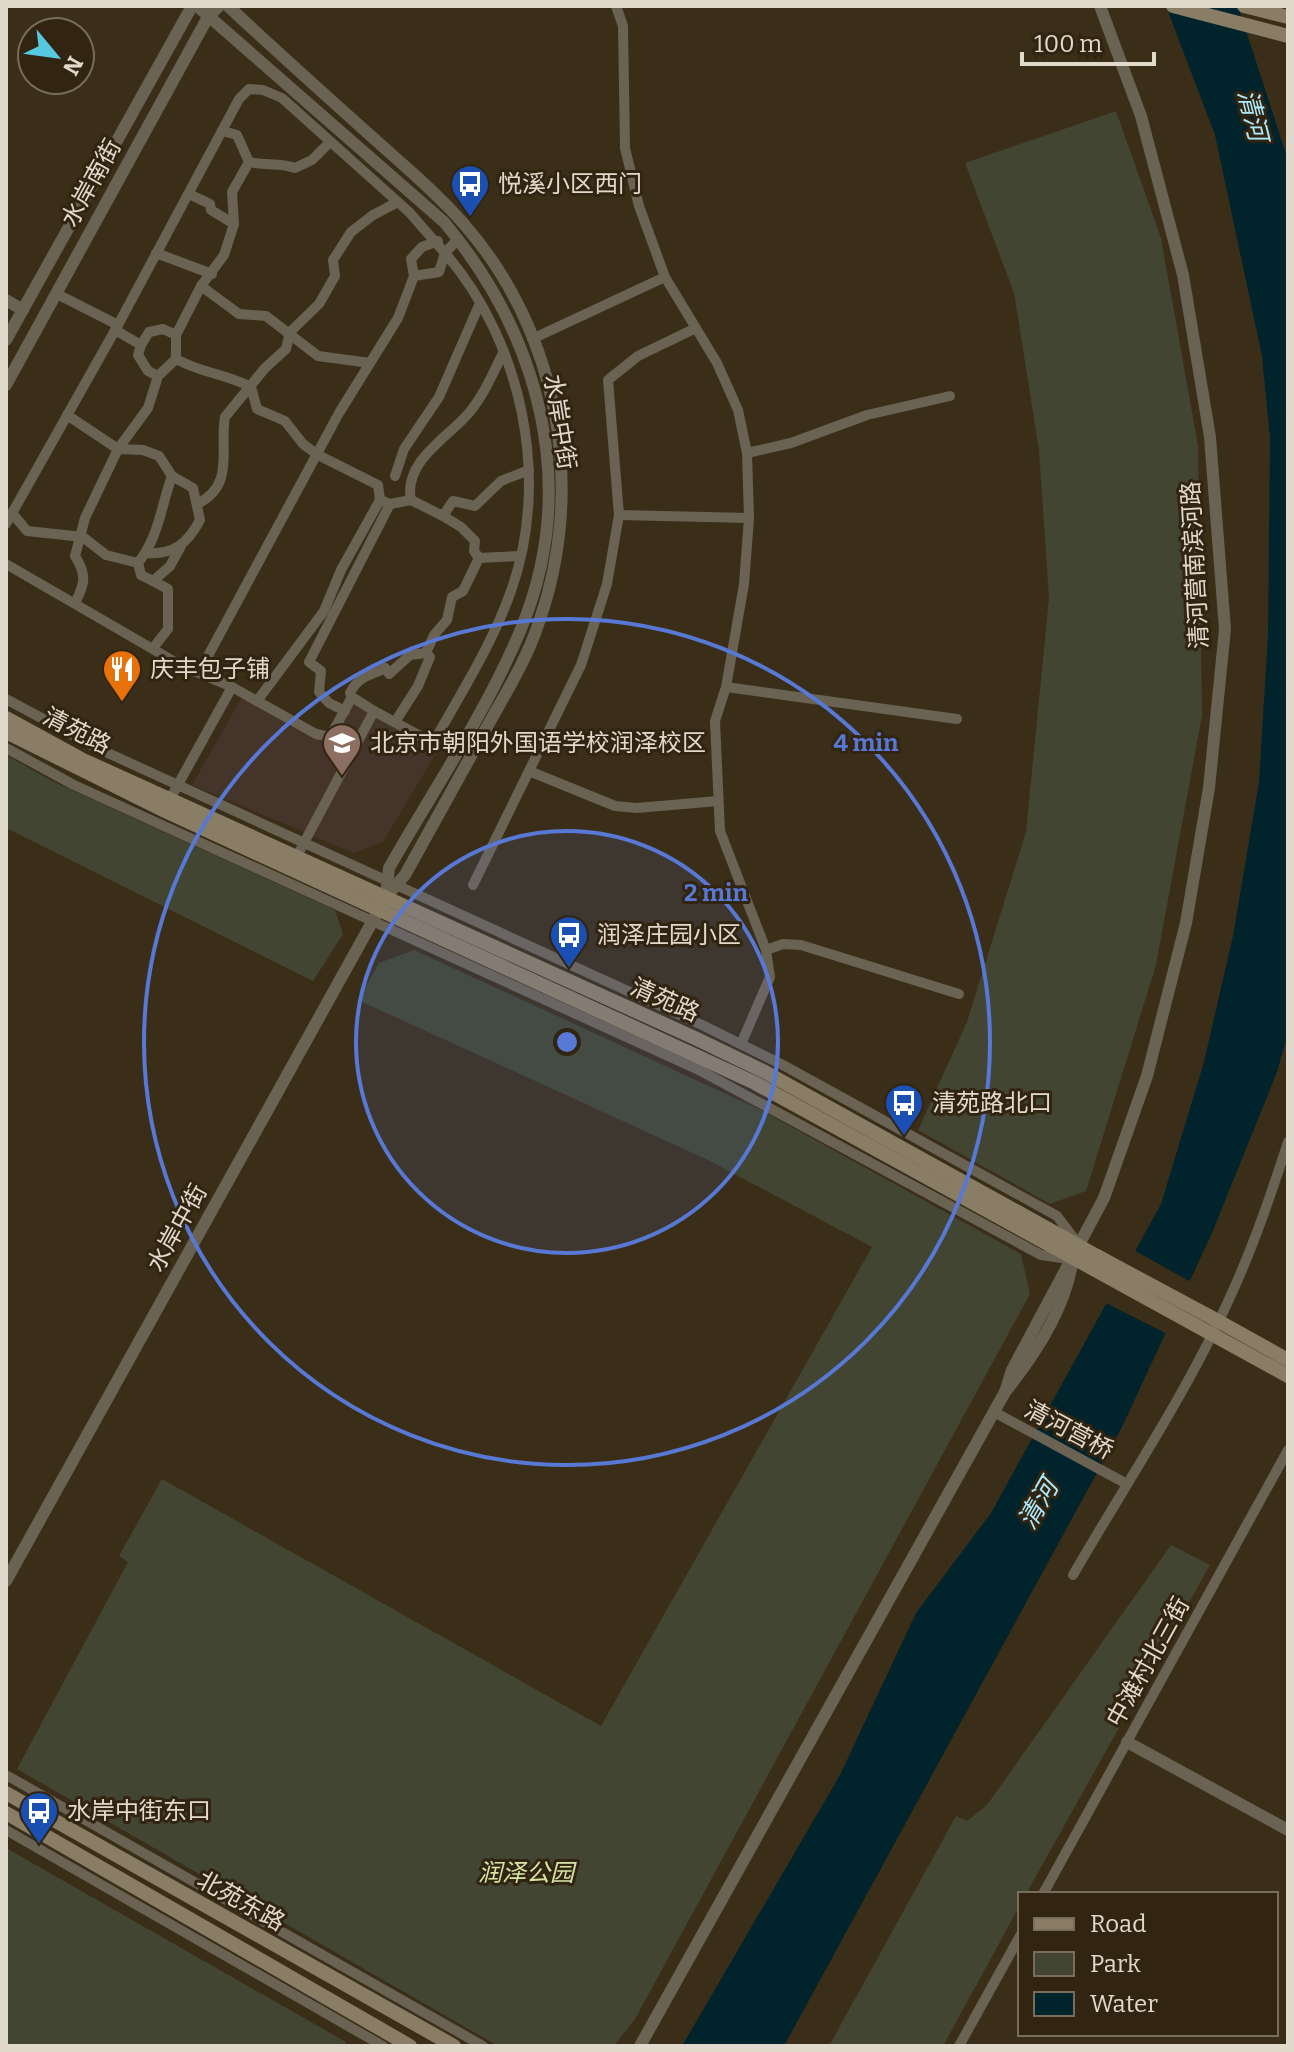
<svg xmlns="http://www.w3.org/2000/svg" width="1294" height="2052" font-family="Bitter,'Noto Sans SC',serif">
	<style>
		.education { fill: #443429 }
		.green { fill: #414531 }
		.water { fill: #00232c }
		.pier { fill: #3b2e19 }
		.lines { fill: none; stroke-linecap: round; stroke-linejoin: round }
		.minor { stroke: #6a6253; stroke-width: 10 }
		.tertiary { stroke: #6a6253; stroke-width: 12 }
		.secondary { stroke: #8a7d66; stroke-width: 14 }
		.secondary-bridge { stroke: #8a7d66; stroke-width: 14 }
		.ring { fill: none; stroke: #5878d5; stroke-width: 4 }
		.labels { text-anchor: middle; stroke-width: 6; stroke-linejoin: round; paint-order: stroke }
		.street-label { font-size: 24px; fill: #e2d9cd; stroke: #312410 }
		.poi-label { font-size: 24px; fill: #e2d9cd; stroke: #312410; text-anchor: start }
		.park-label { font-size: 24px; font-style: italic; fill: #d6e4a5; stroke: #312410 }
		.water-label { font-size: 26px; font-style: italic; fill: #abe8fc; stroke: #312410 }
		.centre { fill: #5878d5; stroke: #312410; stroke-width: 4 }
		.ring-label { font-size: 24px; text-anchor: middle; font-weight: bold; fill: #5878d5; stroke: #312410; stroke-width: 6; stroke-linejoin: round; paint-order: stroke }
	</style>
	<rect width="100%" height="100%" fill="#3b2e19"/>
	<path class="education" d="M242,697l89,50 25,-46 85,44 -58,97 -29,11 -162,-68z"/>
	<g class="green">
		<path d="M1116,111l45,127 37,208 4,269 -46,250 -70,226 -36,13 -132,-74 49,-108 59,-190 23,-234 -10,-148 -25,-157 -49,-130z"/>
		<path d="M6,755l46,26 283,129 8,24 -30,47 -307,-153z"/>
		<path d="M414,950l349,161 258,143 9,40 -395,725 -21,27h-116l-481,-277 111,-207 -9,-6 43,-77 439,247 271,-479 -162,-86 -352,-161 21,-37z"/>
		<path d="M1171,1545l39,20 -184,329h-6v11l-77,141h-114l127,-230 11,5 20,-16z"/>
		<path d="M6,1848l340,194 -2,4h-338z"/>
	</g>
	<path class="water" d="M1166,6h72l50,154v873l-11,39 -65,161 -90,194 -338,619h-102l158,-271 76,-162 75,-100 170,-309 43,-142 29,-126 26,-154 9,-147 2,-197 -8,-82 -47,-221z"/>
	<path class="pier" d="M1130,1248l63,35 -24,52 -67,-34z"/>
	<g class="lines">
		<g class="minor">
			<path d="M616,6l7,20 2,122 14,58 26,71 52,86 21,47 9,43 2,65 -5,66 -18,103 -11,34 5,110 46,119 4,27 -29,67"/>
			<path d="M223,131l14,4 12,27c17,4 30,0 46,6l17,-8 17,-17"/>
			<path d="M189,194l21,10 1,6 23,14"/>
			<path d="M156,253l56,21"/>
			<path d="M414,276l-3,-17 11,-12 16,-6"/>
			<path d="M201,286l38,28 27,2 52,40 52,7"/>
			<path d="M118,325l121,-226 10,-10 14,1 19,8 127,114 36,41 13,-14"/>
			<path d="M115,330l26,15 -3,10 10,16 10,5 18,-17c25,14 50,15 75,28l6,22 28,12 18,23 15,11 60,30 2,15 10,4 21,-4"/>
			<path d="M176,335l25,-49 23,-31 10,-31 -2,-32 17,-30"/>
			<path d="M532,339l133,-62"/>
			<path d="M141,345l8,-13 14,-3 13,6v24"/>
			<path d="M503,353c-10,20 -20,44 -35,61 -21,24 -65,48 -57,86l32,16 10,-15 22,5 26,-25 28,-11"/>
			<path d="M747,453l44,-10 76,-28 83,-19"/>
			<path d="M395,476l9,-27 35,-52 41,-94"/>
			<path d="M197,504c39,-19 22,-55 28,-87l40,-49 21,-19 4,-17 29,-28 16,-28 -2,-16 18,-28 22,-17 25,-13"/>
			<path d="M12,513l15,18 56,6 23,18 32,8c21,-26 23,-57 34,-87l-13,-20 -16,-6 -25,-1 -51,-34"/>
			<path d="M619,515l130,3"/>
			<path d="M6,524l112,-199 -61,-31"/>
			<path d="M146,553c28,2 42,-10 54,-33l-7,-32 -21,-12"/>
			<path d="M479,558l41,-2"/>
			<path d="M138,563l3,12 12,6"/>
			<path d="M6,564l176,102 50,21 84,47 14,3 22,-40 22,14"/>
			<path d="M75,603c10,-19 12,-28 0,-47l10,-38 33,-69 30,-41 10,-32"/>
			<path d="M153,648l15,-19v-40l-15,-8 17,-15 11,-20"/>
			<path d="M203,673l6,-19 130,-241 59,-95 16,-42 25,-4 6,-19c77,89 106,226 66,338 -19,54 -50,102 -78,152l-59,-32 -77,145"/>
			<path d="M726,687l231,32"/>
			<path d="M352,697l-2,-4c8,-17 20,-17 35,-25l4,6 21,-19 16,-2 8,-18 13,-15 5,-23 11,-6 16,-33 -5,-7 1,-10 -14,-14 -18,-11"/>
			<path d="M6,699l91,49 605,277 81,40 274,151 19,25"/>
			<path d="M257,701l67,-90 17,-41 39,-70"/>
			<path d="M345,711l-16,-8 -10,-11 2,-21 -12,-9 81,-158"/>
			<path d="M395,722l23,-36 12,-29 -4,-4"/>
			<path d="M6,748l68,37 627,286 340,184 28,4"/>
			<path d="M529,771l86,35 22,2 81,-7"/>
			<path d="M170,799l62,-112"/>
			<path d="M473,885l108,-220 26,-81 12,-69 -11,-135 30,-24 58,-28"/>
			<path d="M766,950l17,-6 18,1 158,49"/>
			<path d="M994,1412l131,71"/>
			<path d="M1073,1575c55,-95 118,-188 162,-289 21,-47 37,-95 53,-144"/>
			<path d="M6,1775l477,271"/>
			<path d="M6,1830l377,216"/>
			<path d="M1043,1894l245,-444"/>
			<path d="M959,2046l61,-110"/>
		</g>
		<g class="tertiary">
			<path d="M197,6l247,216c96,115 136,264 77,407 -35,84 -87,160 -132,239l-3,29"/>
			<path d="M6,300l17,10"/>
			<path d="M6,340l186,-334"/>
			<path d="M6,385l202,-368 11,-11"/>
			<path d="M1005,1392l7,-22 92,-172 43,-122 39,-153 23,-135 16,-159 -15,-192 -27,-162 -42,-159 -41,-110"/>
			<path d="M6,1581l380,-684 19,-22c27,-49 54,-98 82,-148 18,-33 39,-66 51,-102 49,-136 21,-293 -75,-402 -28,-32 -61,-59 -92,-87 -48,-43 -96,-86 -143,-130"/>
			<path d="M1127,1742l161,88"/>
			<path d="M640,2046l365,-654c29,-36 60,-83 67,-129"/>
		</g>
		<g class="secondary">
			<path d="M1173,6l115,30"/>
			<path d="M1244,6l44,11"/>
			<path d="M6,718l75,41 616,280 68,33 332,184"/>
			<path d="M6,732l159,79 590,272 533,293"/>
			<path d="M1218,1321l70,39"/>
			<path d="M6,1793l448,253"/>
			<path d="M6,1813l404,233"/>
		</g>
		<path class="secondary-bridge" d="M1097,1256l121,65"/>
	</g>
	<circle cx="567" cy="1042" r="211" fill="#5878d5" fill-opacity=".12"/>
	<g class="ring">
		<circle cx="567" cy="1042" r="211"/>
		<circle cx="567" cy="1042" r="423"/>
	</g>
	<defs>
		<g id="bus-pin" transform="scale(2)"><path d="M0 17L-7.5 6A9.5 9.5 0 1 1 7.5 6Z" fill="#1a4fb4" stroke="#312410"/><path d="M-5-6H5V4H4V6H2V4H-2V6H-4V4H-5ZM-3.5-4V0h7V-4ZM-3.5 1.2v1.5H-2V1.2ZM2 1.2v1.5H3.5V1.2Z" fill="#fff"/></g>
		<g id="restaurant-pin" transform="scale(2)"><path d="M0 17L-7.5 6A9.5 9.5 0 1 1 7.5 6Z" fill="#e8710a" stroke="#312410"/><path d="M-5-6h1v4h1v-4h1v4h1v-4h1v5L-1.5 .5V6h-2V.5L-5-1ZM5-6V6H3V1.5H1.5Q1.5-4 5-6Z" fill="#fff"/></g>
		<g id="school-pin" transform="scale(2)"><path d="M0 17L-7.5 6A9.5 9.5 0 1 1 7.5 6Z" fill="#8d6e63" stroke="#312410"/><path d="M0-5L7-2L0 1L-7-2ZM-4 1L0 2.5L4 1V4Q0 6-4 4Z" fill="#fff"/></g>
	</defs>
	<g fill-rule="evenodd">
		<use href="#bus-pin" x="470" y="184"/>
		<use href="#restaurant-pin" x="122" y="669"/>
		<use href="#school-pin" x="342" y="743"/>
		<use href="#bus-pin" x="569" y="935"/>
		<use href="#bus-pin" x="904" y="1103"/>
		<use href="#bus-pin" x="39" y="1811"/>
	</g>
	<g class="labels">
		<g class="street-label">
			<text transform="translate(91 183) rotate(-61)" y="8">水岸南街</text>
			<text transform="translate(560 422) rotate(81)" y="8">水岸中街</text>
			<text transform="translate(1195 565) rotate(-93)" y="8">清河营南滨河路</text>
			<text transform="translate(77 731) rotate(27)" y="8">清苑路</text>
			<text transform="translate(665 1000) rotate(24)" y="8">清苑路</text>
			<text transform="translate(177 1228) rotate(-61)" y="8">水岸中街</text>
			<text transform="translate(1069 1430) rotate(28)" y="8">清河营桥</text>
			<text transform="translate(1148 1662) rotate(-61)" y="8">中滩村北三街</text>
			<text transform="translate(241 1901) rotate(29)" y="8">北苑东路</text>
		</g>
		<g class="poi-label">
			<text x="498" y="192">悦溪小区西门</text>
			<text x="150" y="677">庆丰包子铺</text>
			<text x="370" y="751">北京市朝阳外国语学校润泽校区</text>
			<text x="597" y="943">润泽庄园小区</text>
			<text x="932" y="1111">清苑路北口</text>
			<text x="67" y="1819">水岸中街东口</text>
		</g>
		<g class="park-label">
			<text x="526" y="1881">润泽公园</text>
		</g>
		<g class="water-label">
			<text transform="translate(1253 115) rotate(76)" y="9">清河</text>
			<text transform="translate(1038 1504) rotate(-60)" y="9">清河</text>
		</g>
	</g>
	<circle cx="567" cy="1042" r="12" class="centre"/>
	<g class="ring-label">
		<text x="866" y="751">4 min</text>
		<text x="716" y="901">2 min</text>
	</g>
	<rect width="1294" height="2052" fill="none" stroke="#e2d9cd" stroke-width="16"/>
	<rect x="1018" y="1892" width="260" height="144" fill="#312410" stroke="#786c5c" stroke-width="2"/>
	<rect x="1034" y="1918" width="40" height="12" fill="#8a7d66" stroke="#786c5c" stroke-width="2"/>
	<text x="1090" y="1932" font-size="24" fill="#e2d9cd">Road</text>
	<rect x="1034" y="1952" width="40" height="24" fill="#414531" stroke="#786c5c" stroke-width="2"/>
	<text x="1090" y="1972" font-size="24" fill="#e2d9cd">Park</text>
	<rect x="1034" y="1992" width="40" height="24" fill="#00232c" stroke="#786c5c" stroke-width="2"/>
	<text x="1090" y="2012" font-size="24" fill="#e2d9cd">Water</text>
	<g transform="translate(56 56) rotate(119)"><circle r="38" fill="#312410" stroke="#786c5c" stroke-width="2"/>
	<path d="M0-6L14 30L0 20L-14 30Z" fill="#56c9e0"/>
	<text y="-12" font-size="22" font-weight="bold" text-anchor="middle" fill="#e2d9cd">N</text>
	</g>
	<path d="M1022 52v12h132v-12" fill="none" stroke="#e2d9cd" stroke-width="4"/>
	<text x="1034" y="52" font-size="24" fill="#e2d9cd" stroke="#312410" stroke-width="6" paint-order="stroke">100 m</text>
</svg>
